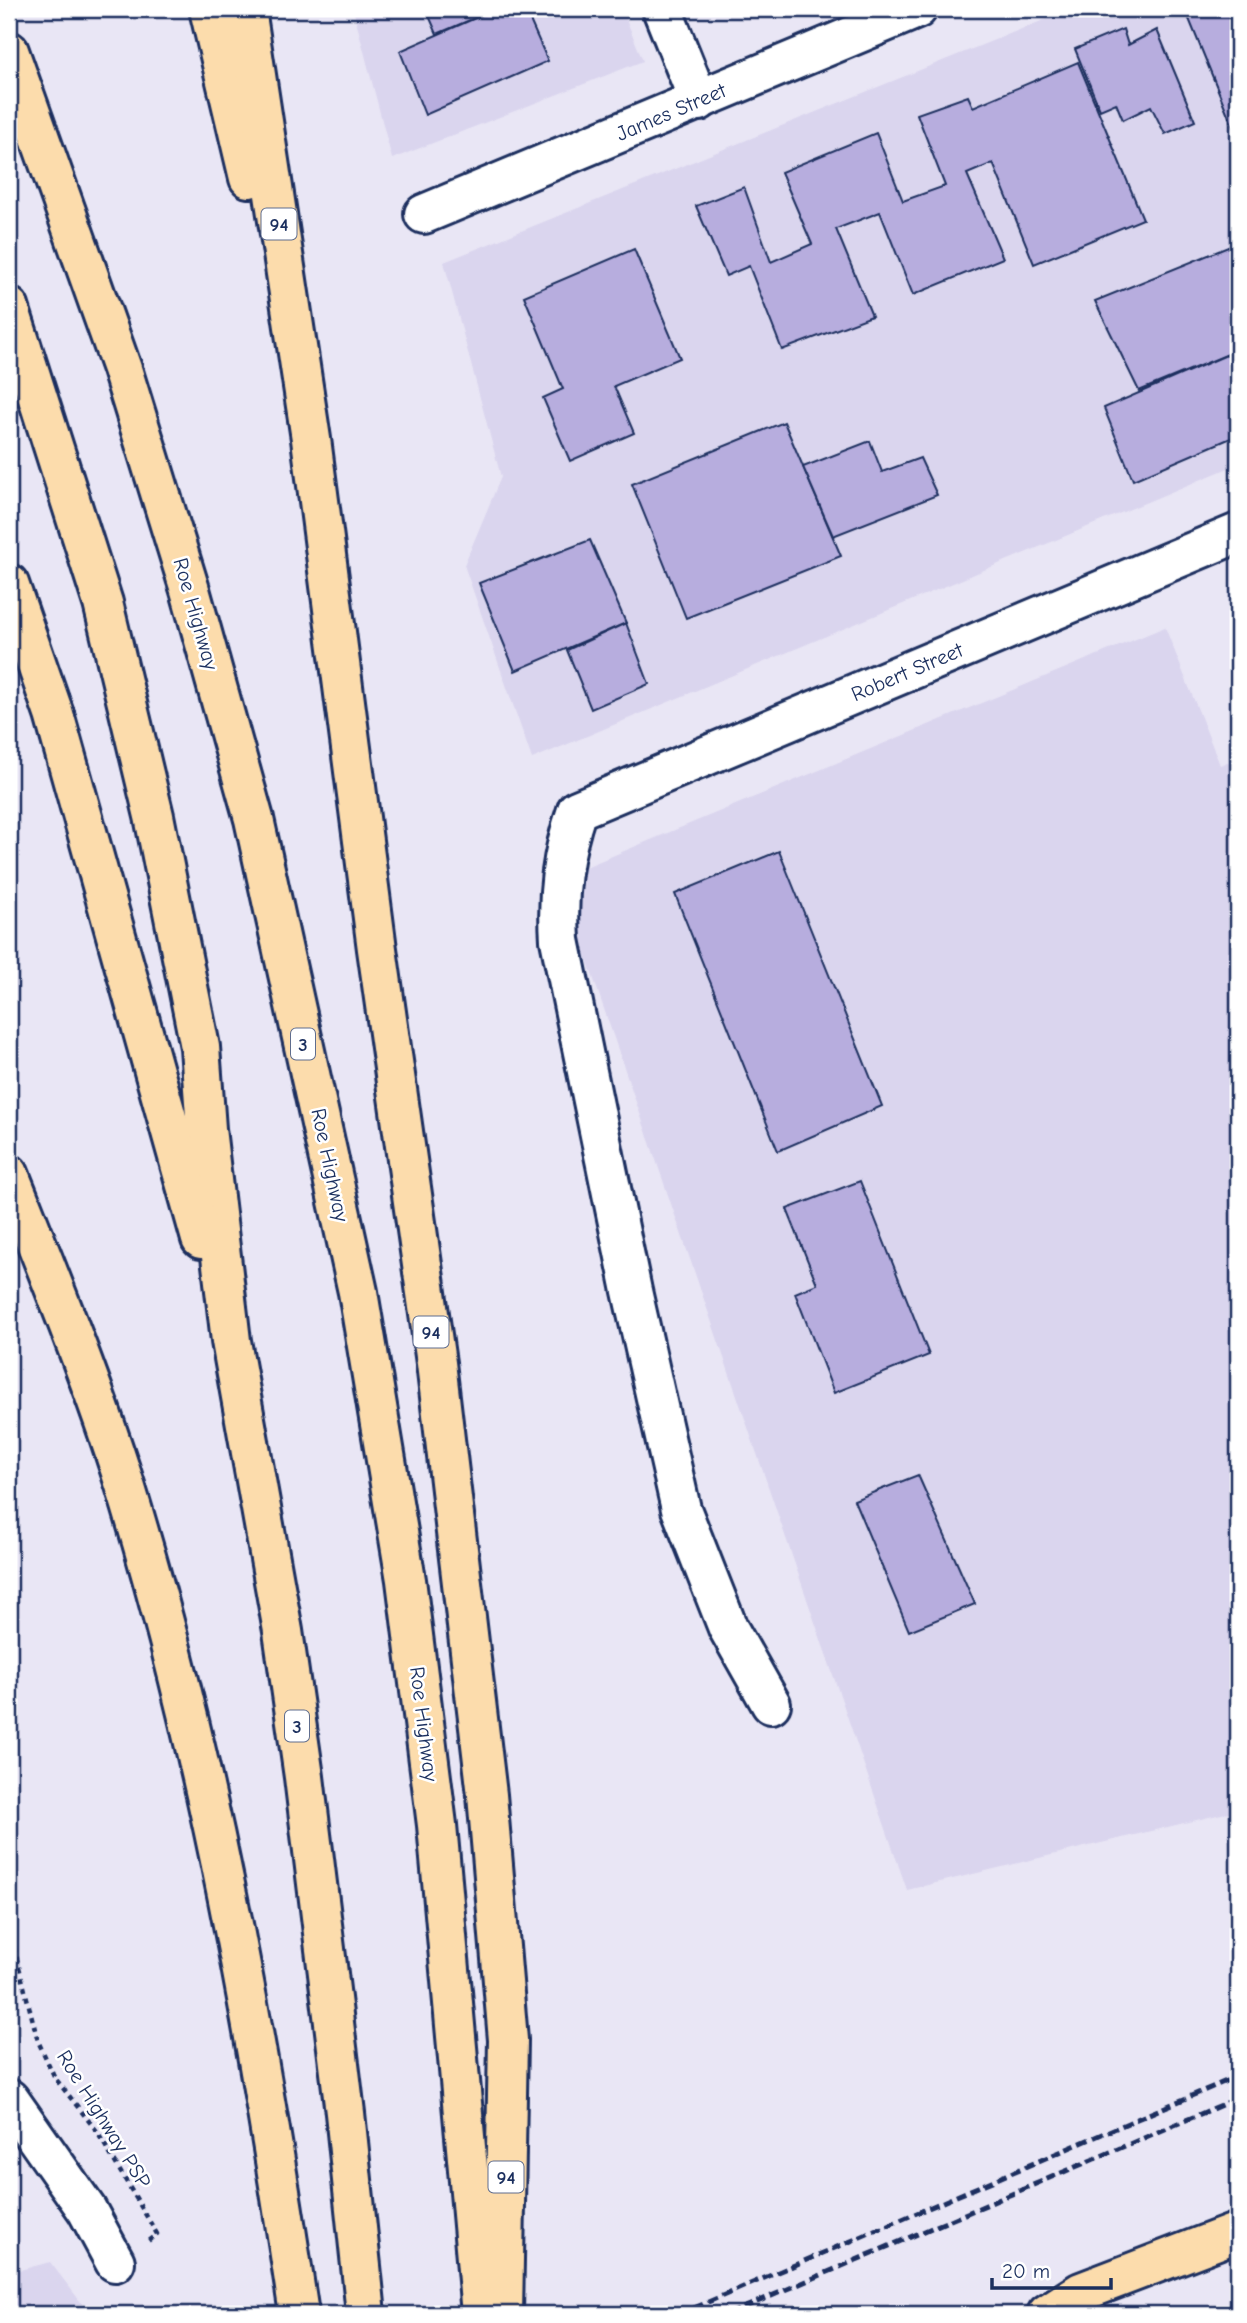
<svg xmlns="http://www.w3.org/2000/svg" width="1247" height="2323" font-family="'Comic Neue',sans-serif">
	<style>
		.built { fill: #dad5ee }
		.building { fill: #b7adde; stroke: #1b2f5e; stroke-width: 2 }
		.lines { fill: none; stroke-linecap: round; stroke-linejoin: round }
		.minor-casing { stroke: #1b2f5e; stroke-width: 44 }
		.major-casing { stroke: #1b2f5e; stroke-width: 44 }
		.highway-casing { stroke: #1b2f5e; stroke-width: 44 }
		.path { stroke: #1b2f5e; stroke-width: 4.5; stroke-dasharray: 5 5; stroke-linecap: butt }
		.minor { stroke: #fff; stroke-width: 38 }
		.major { stroke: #fcdcac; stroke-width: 38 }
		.highway { stroke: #fcdcac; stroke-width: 38 }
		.rail { stroke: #1b2f5e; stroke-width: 5; stroke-dasharray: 10 5; stroke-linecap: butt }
		.labels { text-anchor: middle; stroke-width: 5; stroke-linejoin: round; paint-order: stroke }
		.shield { fill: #fff; stroke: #5f6d8e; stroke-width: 2 }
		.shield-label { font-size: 19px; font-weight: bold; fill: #1b2f5e }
		.street-label { font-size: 21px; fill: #1b2f5e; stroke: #fff }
	</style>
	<rect width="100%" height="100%" fill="#e9e6f5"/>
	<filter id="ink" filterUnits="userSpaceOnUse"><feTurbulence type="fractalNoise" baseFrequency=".0143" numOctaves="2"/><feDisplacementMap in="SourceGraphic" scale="14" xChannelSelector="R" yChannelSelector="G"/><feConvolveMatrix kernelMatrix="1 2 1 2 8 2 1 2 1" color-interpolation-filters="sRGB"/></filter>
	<g filter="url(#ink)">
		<g class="built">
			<path d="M353,9h269l21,52 -251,98z"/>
			<path d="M1071,9h167v455l-706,295 -68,-194 37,-88 -57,-215z"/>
			<path d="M1165,627l55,138 18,-6v1051l-331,80 -348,-1012z"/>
			<path d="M50,2262l40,52h-81v-41z"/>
		</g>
		<g class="building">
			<path d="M426,9h70l-59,25z"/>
			<path d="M496,9h29l23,52 -123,54 -25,-64z"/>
			<path d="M1185,9h53v130z"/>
			<path d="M1123,29l5,16 29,-15 38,91 -30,13 -14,-28 -28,14 -7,-17 -16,7 -25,-61z"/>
			<path d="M1078,62l65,157 -109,45 -41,-101 -26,11 36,84 -90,37 -33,-83 -44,17 36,87 -90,34 -33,-84 -23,10 -30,-70 48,-19 27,75 41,-18 -31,-72 95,-39 27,68 42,-15 -28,-72 51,-18 5,11z"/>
			<path d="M1238,243v107l-99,41 -44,-90z"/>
			<path d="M634,249l46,109 -66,28 20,47 -64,28 -27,-63 20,-9 -39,-93z"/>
			<path d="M1238,350v85l-105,45 -29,-72z"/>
			<path d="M784,422l57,134 -155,62 -54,-134z"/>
			<path d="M870,441l12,31 38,-14 17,37 -104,41 -30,-69z"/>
			<path d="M590,540l36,83 -111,48 -36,-88z"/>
			<path d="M626,623l23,61 -58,25 -24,-59z"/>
			<path d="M779,851l103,255 -104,45 -103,-257z"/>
			<path d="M860,1181l69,174 -95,38 -39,-100 22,-9 -30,-75z"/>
			<path d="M918,1475l57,129 -66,27 -55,-131z"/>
		</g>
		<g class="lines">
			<g class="minor-casing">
				<g id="minor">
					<path d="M662,9l37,92"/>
					<path d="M424,214l493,-205"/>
					<path d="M771,1704l-43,-76 -47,-119 -49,-218 -72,-351c-3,-47 2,-86 17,-130l661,-277"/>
					<path d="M9,2099l78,111 28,52"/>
				</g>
			</g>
			<g class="major-casing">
				<path id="major" d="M1047,2314l34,-22 157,-60"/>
			</g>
			<g class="highway-casing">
				<g id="highway">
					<path d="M209,9l40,169"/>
					<path d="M246,9l65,430 66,510 59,414 51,432 21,245 -5,274"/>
					<path d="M9,51l113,318 68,221 64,229 104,473 48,288 31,245 44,489"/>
					<path d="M9,307l94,296 51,213 46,231 6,82 25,212 52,290 21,146 41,336 21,201"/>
					<path d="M9,584l45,130 147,525"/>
					<path d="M9,1174c41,103 83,206 116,311 83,271 132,549 174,829"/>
				</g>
			</g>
			<path class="path" d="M9,1928l29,113 17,37 41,52 61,104 -9,7"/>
			<use href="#minor" class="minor"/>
			<use href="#major" class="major"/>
			<use href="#highway" class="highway"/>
			<g class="rail">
				<path d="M680,2314l558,-238"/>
				<path d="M729,2314l509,-216"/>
			</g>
		</g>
	</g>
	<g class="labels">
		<g class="shield">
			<rect x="261.5" y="208.5" width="35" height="31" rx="5"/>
			<rect x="291" y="1028.5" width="24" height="31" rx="5"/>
			<rect x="413.5" y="1316.5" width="35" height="31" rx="5"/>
			<rect x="285" y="1710.5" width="24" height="31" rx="5"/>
			<rect x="488.5" y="2161.5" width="35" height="31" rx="5"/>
		</g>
		<g class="shield-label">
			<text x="279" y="231">94</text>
			<text x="303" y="1051">3</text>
			<text x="431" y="1339">94</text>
			<text x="297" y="1733">3</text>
			<text x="506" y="2184">94</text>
		</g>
		<g class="street-label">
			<text transform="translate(671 112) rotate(-23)" y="7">James Street</text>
			<text transform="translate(196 614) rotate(74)" y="7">Roe Highway</text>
			<text transform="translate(907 672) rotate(-23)" y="7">Robert Street</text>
			<text transform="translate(330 1165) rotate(78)" y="7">Roe Highway</text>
			<text transform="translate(424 1724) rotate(83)" y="7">Roe Highway</text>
			<text transform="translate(104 2119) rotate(58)" y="7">Roe Highway PSP</text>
		</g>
	</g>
	<rect width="1247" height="2323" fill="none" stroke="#fff" stroke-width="35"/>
	<rect x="18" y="18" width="1212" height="2288" fill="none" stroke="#1b2f5e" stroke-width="2.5" filter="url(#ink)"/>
	<path d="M992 2278v10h119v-10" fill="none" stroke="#1b2f5e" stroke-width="3.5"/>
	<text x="1002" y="2278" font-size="21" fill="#1b2f5e" stroke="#ffffff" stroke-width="5" paint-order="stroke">20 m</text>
</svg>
